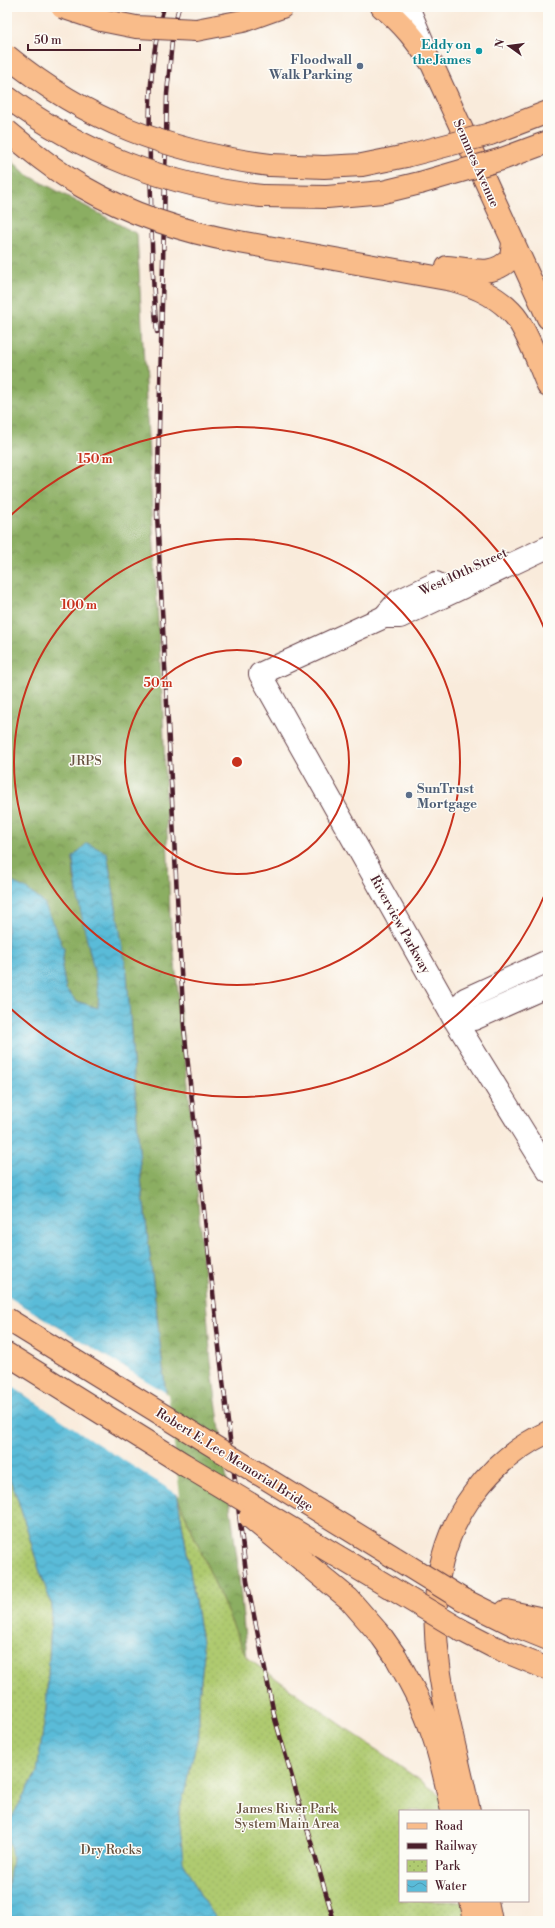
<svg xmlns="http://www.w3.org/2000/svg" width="555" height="1928" font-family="'Libre Bodoni',serif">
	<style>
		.forest { fill: url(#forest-crowns); stroke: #6a6646 }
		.park { fill: url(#park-dots); stroke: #7c744e }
		.water { fill: url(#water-waves); stroke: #526d82 }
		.pier { fill: #f9ebdb }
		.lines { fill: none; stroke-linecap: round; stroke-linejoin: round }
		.minor-casing { stroke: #643e45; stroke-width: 24 }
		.major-casing { stroke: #643e45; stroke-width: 24 }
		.minor { stroke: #fff; stroke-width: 22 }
		.major { stroke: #f9bc8a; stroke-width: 22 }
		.rail-casing { stroke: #4a1f2b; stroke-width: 4.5 }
		.rail { stroke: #fdfcf7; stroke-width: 3; stroke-dasharray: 9; stroke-linecap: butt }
		.major-bridge-casing { stroke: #643e45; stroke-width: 24; stroke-linecap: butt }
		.major-bridge { stroke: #f9bc8a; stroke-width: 22 }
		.ring { fill: none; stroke: #c8321e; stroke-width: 2 }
		.culture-dot { fill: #0f9aa8; stroke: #fdfcf7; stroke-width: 1.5 }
		.service-dot { fill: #5c6f8a; stroke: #fdfcf7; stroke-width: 1.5 }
		.labels { text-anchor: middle; stroke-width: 3; stroke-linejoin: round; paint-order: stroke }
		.culture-label { font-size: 13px; font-weight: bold; fill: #0d838f; stroke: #fdfcf7; text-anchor: end }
		.service-label { font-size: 13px; font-weight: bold; fill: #4e5e75; stroke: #fdfcf7; text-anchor: end }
		.street-label { font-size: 13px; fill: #4a1f2b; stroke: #fdfcf7 }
		.park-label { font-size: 13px; fill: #685240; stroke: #fdfcf7 }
		.centre { fill: #c8321e; stroke: #fdfcf7; stroke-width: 2 }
		.ring-label { font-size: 12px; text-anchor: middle; font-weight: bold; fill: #c8321e; stroke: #fdfcf7; stroke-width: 3; stroke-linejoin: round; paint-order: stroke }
	</style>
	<defs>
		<pattern id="forest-crowns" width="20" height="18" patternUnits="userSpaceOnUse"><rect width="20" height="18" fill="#8bae62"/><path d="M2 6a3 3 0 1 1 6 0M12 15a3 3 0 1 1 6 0" fill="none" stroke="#748d51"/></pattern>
		<pattern id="park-dots" width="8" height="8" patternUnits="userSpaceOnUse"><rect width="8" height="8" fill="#afca70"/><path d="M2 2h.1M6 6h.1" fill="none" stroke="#98ad61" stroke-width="1.8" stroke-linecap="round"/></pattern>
		<pattern id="water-waves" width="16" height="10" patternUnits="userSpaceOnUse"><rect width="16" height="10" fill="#5abbd8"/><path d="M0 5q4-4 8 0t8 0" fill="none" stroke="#4c97af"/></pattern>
	</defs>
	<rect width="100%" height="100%" fill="#fdfcf7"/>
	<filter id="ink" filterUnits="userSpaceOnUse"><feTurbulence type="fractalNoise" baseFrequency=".025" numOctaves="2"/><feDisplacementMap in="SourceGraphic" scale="8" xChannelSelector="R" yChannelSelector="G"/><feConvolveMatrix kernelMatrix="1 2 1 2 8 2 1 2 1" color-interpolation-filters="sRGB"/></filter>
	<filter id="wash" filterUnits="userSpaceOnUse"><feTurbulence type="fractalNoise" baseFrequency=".012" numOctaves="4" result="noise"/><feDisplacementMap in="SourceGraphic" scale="16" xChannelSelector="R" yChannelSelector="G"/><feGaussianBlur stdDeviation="0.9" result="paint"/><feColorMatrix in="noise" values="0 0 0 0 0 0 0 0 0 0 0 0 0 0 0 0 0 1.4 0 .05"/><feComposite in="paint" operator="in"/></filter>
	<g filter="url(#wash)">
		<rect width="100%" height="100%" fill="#f9ebdb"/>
		<path class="forest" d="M7,156l19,18 111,60 26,480 7,202 20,187 21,259 26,196 10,100 -69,-159 -37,-321 -14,-205 -20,-120 -34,4 1,20 17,81 8,28 -1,22 -22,-7 -10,-12 -4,-22 2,-18 -39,-61 -13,-6 -5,-10z"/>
		<path class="park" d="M7,1472l10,25 22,72 13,36 -6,105 -9,62 -30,54 192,-93v-36l5,-43 -26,-155 69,159 202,143 3,10h-52v90h71l4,20h-468z"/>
		<path class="water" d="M87,843l20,10 20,120 14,205 37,321 26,155 -5,43v36l-20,80 4,48 18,35 17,25h-211v-28l5,-35 -5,-32 30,-54 9,-62 6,-104 -13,-37 -22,-72 -10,-25v-600l5,10 13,6 19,15 20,46 -2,18 4,22 10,12 22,7c2,-22 -3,-31 -7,-51 -8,-33 -16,-67 -18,-100z"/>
		<path class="pier" d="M7,1296l161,98 12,102 -87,-55 -86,-58z"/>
	</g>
	<g filter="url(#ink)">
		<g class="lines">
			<g class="minor-casing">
				<g id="minor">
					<path d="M408,7l18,43"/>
					<path d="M548,547l-148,70h-16l-124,57 194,345 94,152"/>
					<path d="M384,617l14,-16 38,-18"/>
					<path d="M548,961l-83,38 -11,20h20l74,-33"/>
				</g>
			</g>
			<g class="major-casing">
				<g id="major">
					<path d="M382,7c21,16 35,35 50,57l116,254"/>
					<path d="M196,30l47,-9 39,-14"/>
					<path d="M490,134l58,-22"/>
					<path d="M502,159l46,-17"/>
					<path d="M270,165l54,2 38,-2 44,-9"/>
					<path d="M262,196l65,1 56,-5 37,-9"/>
					<path d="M239,242l213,38c23,6 47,17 63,36 12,15 25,51 33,70"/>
					<path d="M447,267c24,1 45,12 64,-9l2,-15"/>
					<path d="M7,1354l178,111"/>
					<path d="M462,1599l54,27 32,13"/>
					<path d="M506,1611l42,9"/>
					<path d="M461,1630l33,17 54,22"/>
					<path d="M396,1657c13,24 27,48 35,73 10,26 15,54 21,81"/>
					<path d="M469,1811c-21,-103 -66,-224 5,-318 20,-27 44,-47 74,-61"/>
					<path d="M471,1901l4,20"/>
					<path d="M487,1901l4,20"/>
				</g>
			</g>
			<use href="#minor" class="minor"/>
			<use href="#major" class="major"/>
			<g class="rail-casing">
				<g id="rail">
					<path d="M179,7l-6,23 -6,64 -10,420 27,514 35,319 28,234 28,138 59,202"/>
					<path d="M157,332c-5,-45 -5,-89 -6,-134 -2,-63 -5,-130 13,-191"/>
				</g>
			</g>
			<use href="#rail" class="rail"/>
			<g class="major-bridge-casing">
				<g id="major-bridge">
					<path d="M62,7l39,13 35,7 60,3"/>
					<path d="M7,56c79,65 162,96 263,109"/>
					<path d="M7,97c75,56 163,90 255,99"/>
					<path d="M7,131c24,20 48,40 76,56 48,28 102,45 156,55"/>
					<path d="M406,156l84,-22"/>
					<path d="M420,183l82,-24"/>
					<path d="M7,1319l455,280"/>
					<path d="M185,1465l276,165"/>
					<path d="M250,1517l99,82 33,38 14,20"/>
				</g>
			</g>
			<use href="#major-bridge" class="major-bridge"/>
		</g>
	</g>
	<g class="ring">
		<circle cx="237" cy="762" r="112"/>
		<circle cx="237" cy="762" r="223"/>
		<path d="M548 887A335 335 0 0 1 9 1007M9 517A335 335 0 0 1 548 637"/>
	</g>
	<circle class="culture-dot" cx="479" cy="51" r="4"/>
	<g class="service-dot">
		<circle cx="360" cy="66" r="4"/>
		<circle cx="409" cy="795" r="4"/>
	</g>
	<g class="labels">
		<g class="culture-label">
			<text x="471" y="49">Eddy on<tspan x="471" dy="15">the James</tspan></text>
		</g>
		<g class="service-label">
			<text x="352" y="64">Floodwall<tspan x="352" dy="15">Walk Parking</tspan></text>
			<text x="417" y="793" text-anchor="start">SunTrust<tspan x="417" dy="15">Mortgage</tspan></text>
		</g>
		<g class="street-label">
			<text transform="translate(477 163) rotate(66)" y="5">Semmes Avenue</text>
			<text transform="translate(463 571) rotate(-25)" y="5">West 10th Street</text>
			<text transform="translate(401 924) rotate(61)" y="5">Riverview Parkway</text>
			<text transform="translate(235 1459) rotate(32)" y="5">Robert E. Lee Memorial Bridge</text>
		</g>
		<g class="park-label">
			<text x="86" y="765">JRPS</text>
			<text x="287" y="1813">James River Park<tspan x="287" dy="15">System Main Area</tspan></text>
			<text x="111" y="1854">Dry Rocks</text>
		</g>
	</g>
	<circle cx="237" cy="762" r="6" class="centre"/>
	<g class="ring-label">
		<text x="95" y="463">150 m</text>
		<text x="79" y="609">100 m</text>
		<text x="158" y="687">50 m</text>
	</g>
	<rect width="555" height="1928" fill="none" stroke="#fdfcf7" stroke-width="24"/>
	<rect x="399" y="1810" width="130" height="92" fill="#fdfcf7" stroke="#b5a4a5"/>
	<rect x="407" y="1823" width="20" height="6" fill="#f9bc8a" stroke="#b5a4a5"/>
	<text x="435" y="1830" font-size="12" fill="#4a1f2b">Road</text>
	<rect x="407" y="1843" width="20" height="6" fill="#4a1f2b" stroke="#b5a4a5"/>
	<text x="435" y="1850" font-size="12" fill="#4a1f2b">Railway</text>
	<rect x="407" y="1860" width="20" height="12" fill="url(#park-dots)" stroke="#b5a4a5"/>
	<text x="435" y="1870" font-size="12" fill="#4a1f2b">Park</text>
	<rect x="407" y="1880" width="20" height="12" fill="url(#water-waves)" stroke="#b5a4a5"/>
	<text x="435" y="1890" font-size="12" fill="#4a1f2b">Water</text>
	<g transform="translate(509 46) rotate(284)" stroke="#fdfcf7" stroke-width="3" paint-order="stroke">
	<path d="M0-3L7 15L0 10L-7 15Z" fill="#4a1f2b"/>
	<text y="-6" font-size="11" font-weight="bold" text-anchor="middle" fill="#4a1f2b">N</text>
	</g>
	<path d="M28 44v6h112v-6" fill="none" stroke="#4a1f2b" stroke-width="2"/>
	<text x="34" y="44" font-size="12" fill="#4a1f2b" stroke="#fdfcf7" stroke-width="3" paint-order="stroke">50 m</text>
</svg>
